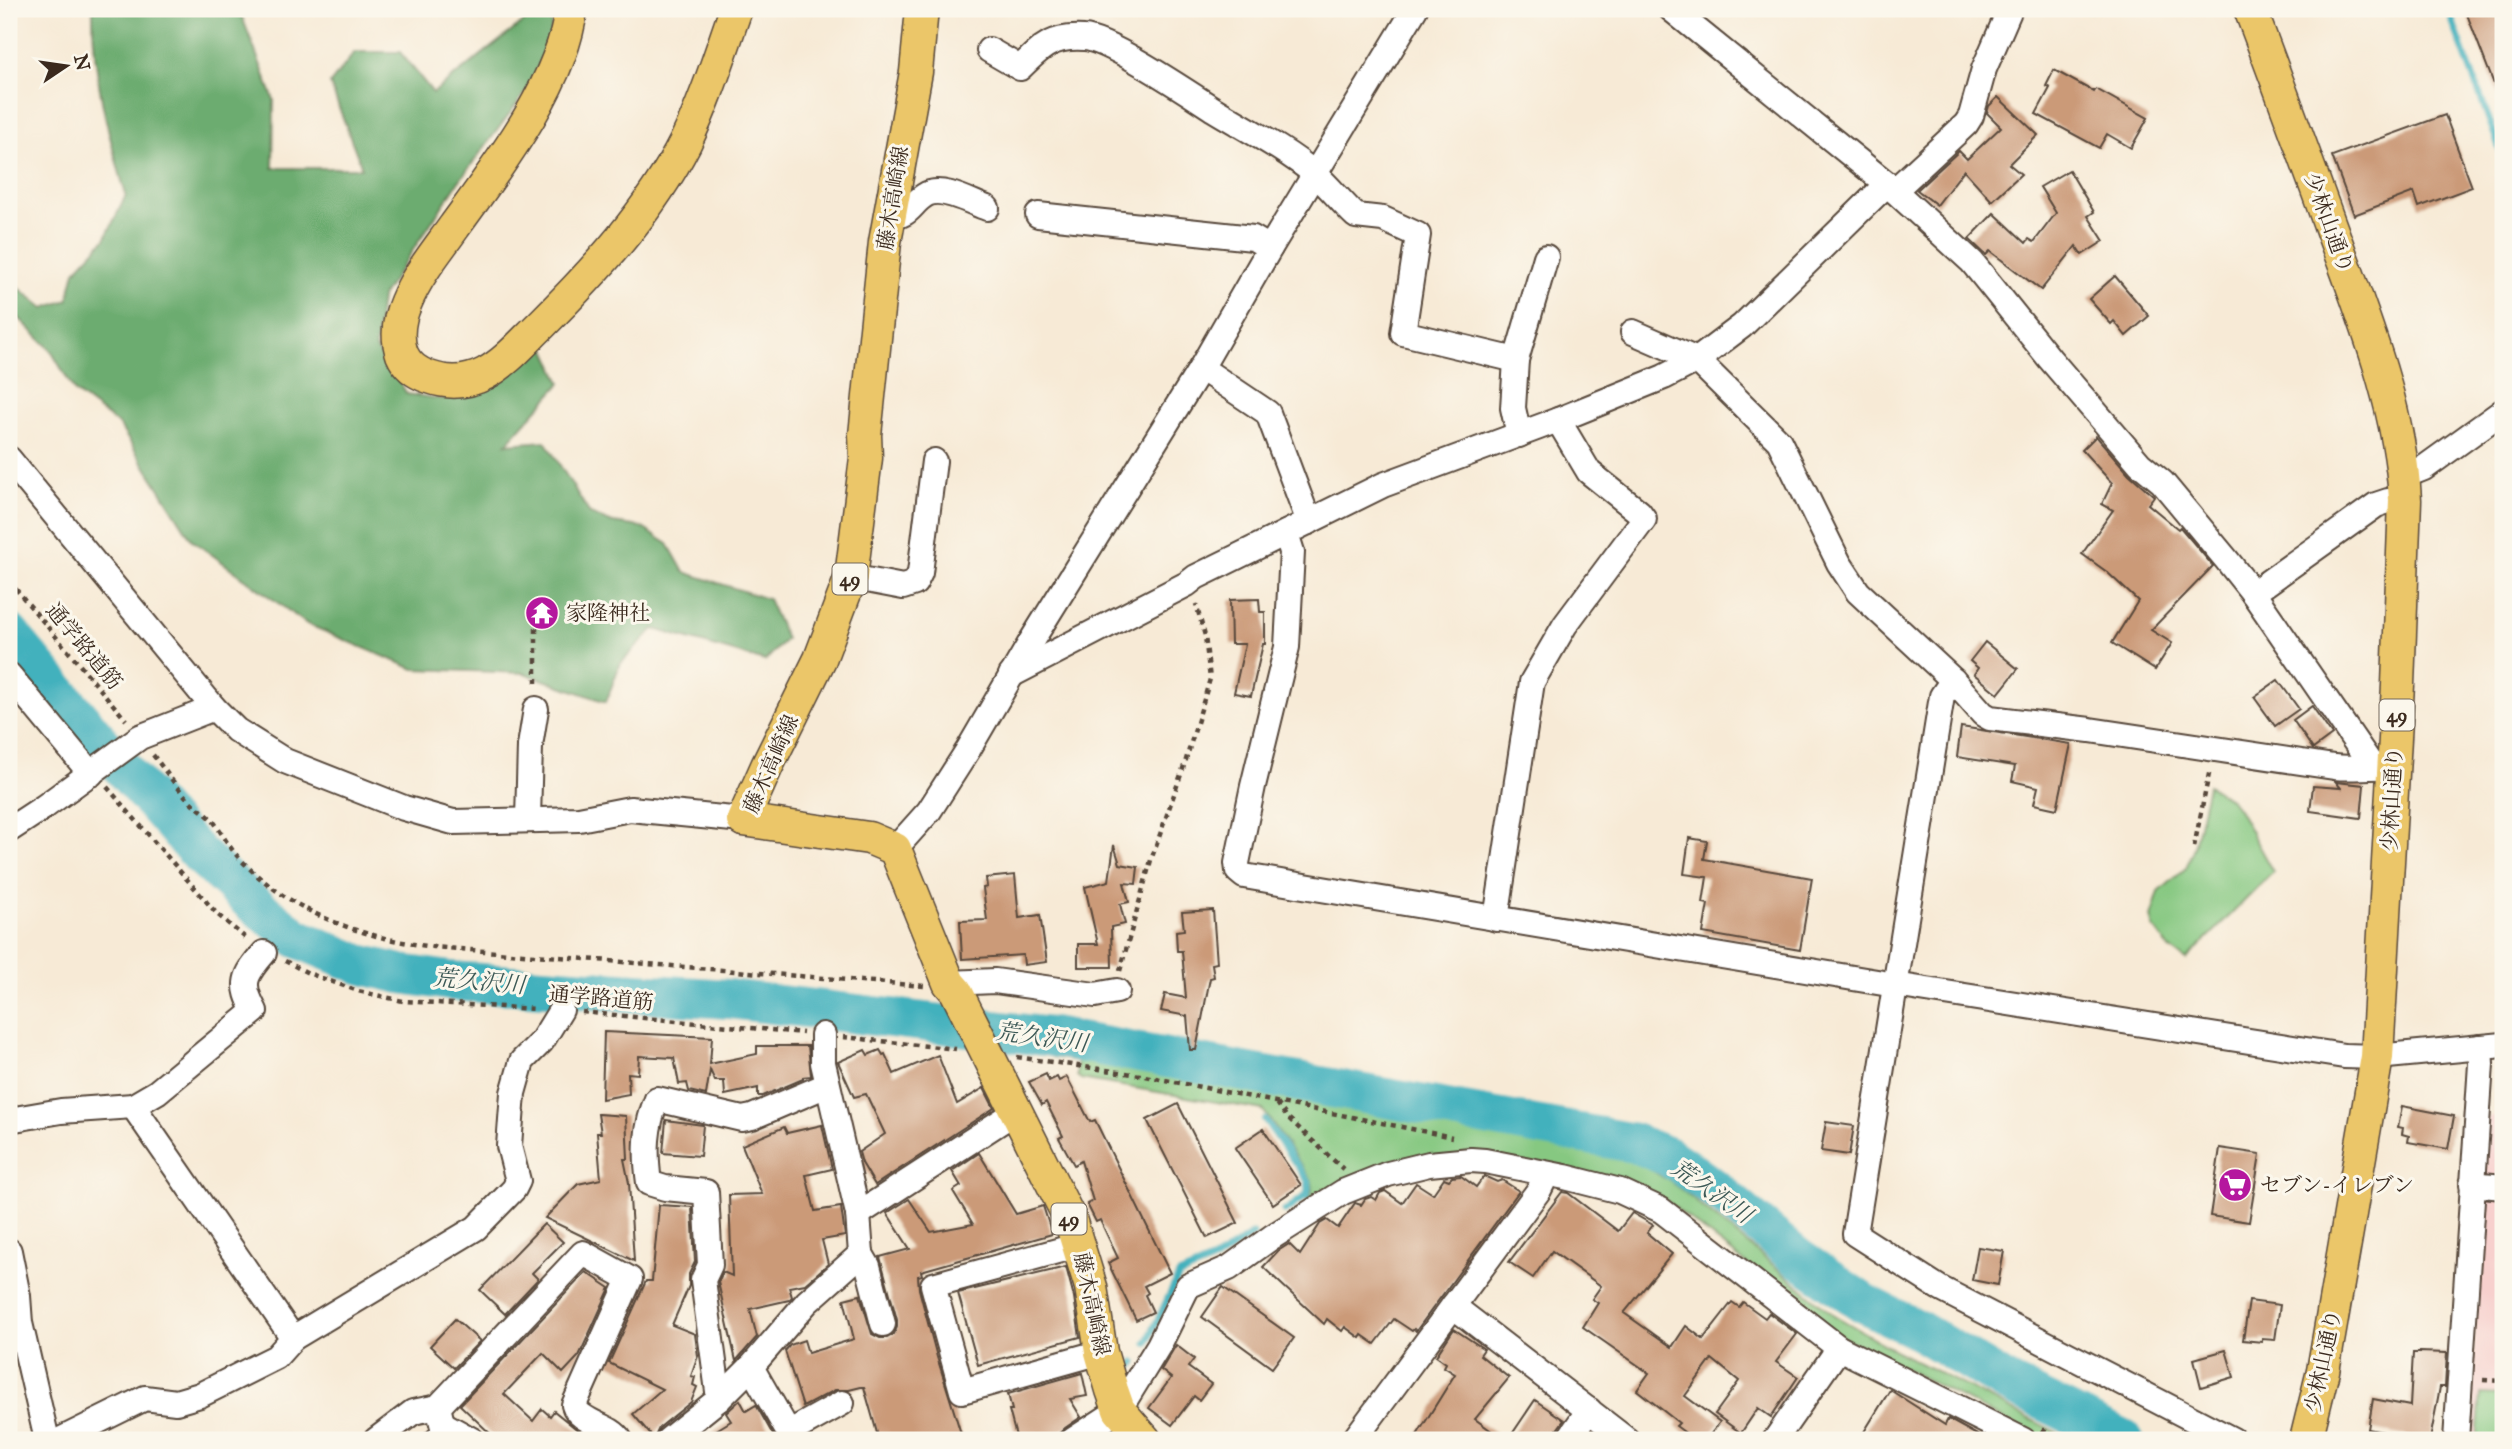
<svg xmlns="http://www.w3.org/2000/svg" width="2512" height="1449" font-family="'IM FELL Great Primer','Noto Serif JP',serif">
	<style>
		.built { fill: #f7d0cd }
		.green { fill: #86c881; stroke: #607950; stroke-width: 2 }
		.forest { fill: #6cac6f; stroke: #546b46; stroke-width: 2 }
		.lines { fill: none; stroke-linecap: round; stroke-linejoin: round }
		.stream { stroke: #42b1bd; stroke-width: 7 }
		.river { stroke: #42b1bd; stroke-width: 40 }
		.building { fill: #cb9a78 }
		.minor-casing { stroke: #57473a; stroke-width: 28 }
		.major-casing { stroke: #57473a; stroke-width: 35 }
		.path { stroke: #57473a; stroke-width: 4.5; stroke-dasharray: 5 5; stroke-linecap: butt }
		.minor { stroke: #fff; stroke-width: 24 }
		.major { stroke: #ebc669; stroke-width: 32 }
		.labels { text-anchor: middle; stroke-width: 6; stroke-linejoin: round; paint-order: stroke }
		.shield { fill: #fbf7ec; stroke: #75685c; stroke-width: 2 }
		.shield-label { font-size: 19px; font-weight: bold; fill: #3b2a1e }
		.street-label { font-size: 21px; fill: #3b2a1e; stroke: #fbf7ec }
		.poi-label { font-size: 21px; fill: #3b2a1e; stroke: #fbf7ec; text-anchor: start }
		.water-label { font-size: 23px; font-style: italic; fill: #3d5956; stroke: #fbf7ec }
	</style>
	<rect width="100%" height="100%" fill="#fbf7ec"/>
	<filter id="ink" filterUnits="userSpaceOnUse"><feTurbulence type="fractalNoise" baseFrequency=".0143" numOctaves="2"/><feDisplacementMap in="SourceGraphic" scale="14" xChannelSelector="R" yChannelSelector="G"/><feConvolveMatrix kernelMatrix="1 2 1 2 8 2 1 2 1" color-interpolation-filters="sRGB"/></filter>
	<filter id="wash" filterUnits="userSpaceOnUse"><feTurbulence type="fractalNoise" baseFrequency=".00686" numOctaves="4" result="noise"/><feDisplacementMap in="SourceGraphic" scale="28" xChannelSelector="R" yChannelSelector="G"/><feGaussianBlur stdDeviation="1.57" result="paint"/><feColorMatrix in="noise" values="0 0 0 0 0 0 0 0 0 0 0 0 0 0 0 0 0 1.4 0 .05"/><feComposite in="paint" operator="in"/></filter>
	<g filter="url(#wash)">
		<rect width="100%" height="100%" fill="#f7ead6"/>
		<path class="built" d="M2503,1115v325h-40l4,-48 5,-4 15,-271z"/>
		<g class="green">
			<path d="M2208,785l23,15 7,9 35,63 -87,88 -16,-11 -16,-21 -3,-11 8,-25 27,-24 8,-21z"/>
			<path d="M1053,1053l404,75 86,13 97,22 37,23 157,129 62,36 175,89h-28l-213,-110 -165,-130 -196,-48 -162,50 5,-11v-10l-49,-71 -182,-31 -4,-3v-15l-25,-4z"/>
			<path d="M2481,1394l22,1v45h-26z"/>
		</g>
		<path class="forest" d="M93,9h146l35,91 -1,68h89l-32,-84 25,-32h45l33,41 107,-84h13l-2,23 -20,53 -74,99 -76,114 -6,50 17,21 15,25 35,5 46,-16 53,-45 20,45 -55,61 39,-3 45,73 23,9 28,4 27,17 16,28 84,27 18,40 -21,22 -111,-32 -34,35 -14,38 -82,-29 -110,-4 -107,-45 -115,-84 -73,-115 -44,-33 -25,-43 -41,-41v-28l35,28 24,-8 7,-29 30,-32 21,-44c-18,-61 -34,-122 -33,-186z"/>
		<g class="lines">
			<g class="stream">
				<path d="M2448,9l55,148"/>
				<path d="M1265,1120l44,62 -2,13 -22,16"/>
				<path d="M1147,1343l32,-68 37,-16 37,-25"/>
				<path d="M1123,1378l12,-16"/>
			</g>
			<path class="river" d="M9,633l120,143 71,79 51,47 46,36 62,26 42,10 49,7 279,18 323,38 582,106 33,13 20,13 32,23 79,66 64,44 58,29 87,52 117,57"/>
		</g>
		<g id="blocks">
			<g class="building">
				<path d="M2465,9h38v96h-1z"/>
				<path d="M2054,70l40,22 2,-3 52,29 -17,30 -24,-14 -8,14 -63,-34 14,-26 -4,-2z"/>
				<path d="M1998,97l40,38 -29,29 12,10 -29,27 -28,-31 -27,35 -20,-15 42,-39 8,8 34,-32 -14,-14 2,-7z"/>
				<path d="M2445,115l27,72 -53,20 -5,-15 -60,23 -22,-59z"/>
				<path d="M2069,170l25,42 -6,4 16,25 -22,14 -6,-9 -35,44 -51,-39 -4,4 -17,-16 25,-26 32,30 3,-4 5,3 22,-29 -16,-26z"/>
				<path d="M2115,276l34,40 -23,20 -12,-15 -3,3 -22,-25z"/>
				<path d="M2096,436l33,38 25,22 -6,8 30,25 2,-2 33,39 -62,64 21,13 -17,27 -43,-27 26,-42 -31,-29 -25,-18 31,-44 -11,-6 10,-21 -30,-33z"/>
				<path d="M1259,599l1,13h5v32h-2l-12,52 -17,-3 11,-49h-14l-1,-44z"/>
				<path d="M1985,642l33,27 -20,25 -24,-20 4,-6 -8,-7z"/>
				<path d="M2278,680l21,29 -24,17 -21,-29z"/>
				<path d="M2312,706l20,29 -19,14 -20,-29z"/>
				<path d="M1961,727l110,17 -14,65 -23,-5 4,-17 -26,-6 3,-15 -58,-9z"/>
				<path d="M2336,782l28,3 -3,33 -51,-7 3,-25 28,2z"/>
				<path d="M1689,838l18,3 -3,18 108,19 -12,72 -97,-17 5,-29 -5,-1 4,-26 -23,-3z"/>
				<path d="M1114,845l6,19 18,3 -2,17 -12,-1 5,19 -9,2 5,20 -14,3 1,40h-34v-23h20l-13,-57 24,-6z"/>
				<path d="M1015,875l4,43 21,-3 7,47 -23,3 -1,-10 -61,4 -2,-38 27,-1 -4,-32 4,-1 -1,-9z"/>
				<path d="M1213,910l4,53 -5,1 2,13 -4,1 -14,72h-6l-3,-34 -26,-5 4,-17 21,4 -4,-47h-5l-1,-20 8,-1 -2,-18z"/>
				<path d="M604,1032l108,5 -2,27 47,-10v-8h51l3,30 -8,1v2l-40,17h-5v-8l-33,7 -1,-14h-9l-5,-11 -4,25 -17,-4 -2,-8 -8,1 -5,-26 -35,-2 -1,18 -10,-1 1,21 -27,5z"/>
				<path d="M865,1050l3,5 12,-5 3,5 2,-1 9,20 44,-19 19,49 27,-16 10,20 -119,77 -13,-22 -3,-11 26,-18 -19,-40 -12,3 -16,-35z"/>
				<path d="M1046,1074l3,7 8,-4 2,4 8,-4 23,45 5,-2 75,153 -26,13 4,7 -3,2 8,17 -17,8 -28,-57 10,-5 -18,-38 -4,2 -9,-18 6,-3 -12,-40 -7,4 -15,-27 4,-2 -17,-34 -4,3 -13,-23z"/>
				<path d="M1178,1104l60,119 -31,15 -60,-118z"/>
				<path d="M2402,1106l52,10 -6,33 -40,-7 1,-6 -7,-2 1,-6 -5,-1z"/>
				<path d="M598,1114l28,2 2,43h-4l5,24 5,78 -89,-43 33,-34 23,-5 -4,-46h4z"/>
				<path d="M666,1120l37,5 -3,31 -37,-3z"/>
				<path d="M1826,1122l28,4 -5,29 -28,-4z"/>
				<path d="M822,1125l10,44 -26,6 9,36 26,-4 4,29 -23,4 6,24 -23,20 -16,3 3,10 -3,3 -39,9 7,28 -21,24 -18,-79 5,-10 9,4 -3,-81 33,-1 -20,-49 42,-18 3,6z"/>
				<path d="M1263,1129l38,56 -28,19 -38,-56z"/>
				<path d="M2220,1148l40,6 -11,68 -39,-6z"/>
				<path d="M979,1153l37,61 27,-8 9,28 -131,37 1,4 -4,1 1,13 18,68 26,83h-84l-15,-53h-3l-12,3h-14l-32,17 -18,-56 5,-6 14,-5 4,13 46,-14 -10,-40 16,-4 12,39 8,4h7l7,-4 3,-7v-7l-17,-63 30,-8 -23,-36 22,-14 22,33 42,-8 -20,-33 8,-5 -9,-15z"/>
				<path d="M1461,1176l15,11 8,-11 13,6 5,-2 17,11 -103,140 -2,-2 -2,2 -18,-12 -19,25 -13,-9 -2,3 -15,-11 -3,4 -15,-12 -3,5 -61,-57 15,-16 11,-7 11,11 20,-31 7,-4 11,8 17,-25 6,2 4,-6 6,-2 5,3 4,-7 5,-2 17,12 14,-20 17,11 11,-16 5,2 3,-3z"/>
				<path d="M1562,1192l6,1 50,38 14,-18 21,12 -6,8 25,21 -48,59 48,34 14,-21 17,13 29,-37 7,5 4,-5 22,16 4,-5 28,21 -21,28 22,15 -27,40 -13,-9 -17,25 -26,-19 24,-33 -27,-22 -27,37 35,26 -14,18h-11l-19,-14 3,-3 -42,-33 12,-17 -66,-46 15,-24 -6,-4 9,-13 -49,-35 -19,27 -24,-16z"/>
				<path d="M659,1205l33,2 3,55 -6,12v12l-17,39 23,9 3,22 -7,20 4,1 -2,8 4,2 -6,15 -32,26 -5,11 -21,-25 29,-25 -53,-26 37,-82h6z"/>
				<path d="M544,1224l19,18 -31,31 6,6 -33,35 -25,-24z"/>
				<path d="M1978,1247l26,4 -6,34 -26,-5z"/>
				<path d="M1066,1267l8,30 6,40 -102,28 -20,-72z"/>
				<path d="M586,1272l24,16 -31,68 -16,17 -20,-20 -39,41 29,27 9,-12 8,7 4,-5 36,29h-93l-37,-35z"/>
				<path d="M1223,1287l71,51 -22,30 -70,-51z"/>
				<path d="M2249,1301l31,4 -5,35 -13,-1v3l-19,-2z"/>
				<path d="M455,1319l25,22 -26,27 -24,-22z"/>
				<path d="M1454,1329l30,20 -4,6 29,23 -34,41 29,21h-90l41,-66 -11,-7 2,-4 -10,-7z"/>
				<path d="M1176,1345l18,14 -6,8 23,17 -12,16 -5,-4 -22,29 -23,-17 22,-30 -10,-8z"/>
				<path d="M2226,1350l8,27 -33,10 -7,-28z"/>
				<path d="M2419,1352l28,1 -2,34h-5l-10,53h-19v-3l-43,-8 5,-30 37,7 3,-53h6z"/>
				<path d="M1082,1373l5,23 -17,3 11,18 -16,11 -13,12h-35l-8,-30h3l-4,-16z"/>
				<path d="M1890,1390l55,35 3,-6 38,21h-127z"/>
				<path d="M740,1400l6,11 10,-6 17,30 5,5h-78l31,-19 -5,-8z"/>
				<path d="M1535,1400l29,20 -8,11 -3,9h-45z"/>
			</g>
		</g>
	</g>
	<g filter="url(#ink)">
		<use href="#blocks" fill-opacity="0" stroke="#57473a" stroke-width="2"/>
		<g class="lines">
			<g class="minor-casing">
				<g id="minor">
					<path d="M1671,9l216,175 85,78 78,97 90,105 22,18 64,77 27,34 119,173"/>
					<path d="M989,50l31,18c21,-21 32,-32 64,-30 25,1 106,56 131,72 33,20 70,39 100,64 14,12 27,29 41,42l27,3 35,16 -15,98 113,27"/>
					<path d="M1895,190l71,-66 5,-8 13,-47 26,-60"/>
					<path d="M1038,215l215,23 17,10"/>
					<path d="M889,217c23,-1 21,-14 38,-23 16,-8 45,9 60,14"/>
					<path d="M1633,332l64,28 82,81 60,122 19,29 95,88 30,34 7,4 100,12 244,37c18,2 34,-1 52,0"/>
					<path d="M1201,368l67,45 41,109"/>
					<path d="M1519,435l-6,-27 3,-48 30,-103"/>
					<path d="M9,459l205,249 22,22 49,31 119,47 49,14 126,-3 51,-10 113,11"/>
					<path d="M2404,476l20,-8 79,-57"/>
					<path d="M1286,533l6,19 -5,95 -34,139 -16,77 1,8 6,5 651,109 449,71 33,1 126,-12"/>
					<path d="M851,577l52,10 12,-4 5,-10 14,-112"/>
					<path d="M2253,593l123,-88 12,-4 17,-1"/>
					<path d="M9,675l82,99"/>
					<path d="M1011,675l176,-91 9,-7 187,-92 175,-65 106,-43 33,-17 45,-34 145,-142"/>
					<path d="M1953,680l-11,16 -87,538 86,55 292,151"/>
					<path d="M528,819l2,-73 6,-37"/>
					<path d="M9,830l35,-23 96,-70 74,-29"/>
					<path d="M895,849l34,-38 39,-61 64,-110 169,-272 69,-120 145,-239"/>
					<path d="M1496,919l36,-237 33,-57 79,-106 -5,-7 -50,-40 -31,-52"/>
					<path d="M949,983l46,-2 100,14 22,-4"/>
					<path d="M133,1106l160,232"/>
					<path d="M9,1120l52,-9 72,-5 24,-14 98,-81c-15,-27 -11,-35 9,-58"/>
					<path d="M2472,1184l31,3"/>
					<path d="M858,1214l159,-103"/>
					<path d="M1079,1245l-146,40 29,106 139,-39"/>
					<path d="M9,1251l9,45 2,27 27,117"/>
					<path d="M861,1254l7,12 15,58"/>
					<path d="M1453,1306l174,134"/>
					<path d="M751,1367l35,61 5,2 6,-2 45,-25"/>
					<path d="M719,1399l-16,-119 7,-15 -4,-73 -41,-4 -16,-5c-4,-30 -4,-56 8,-84l85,20 10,-2 75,-32"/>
					<path d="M443,1424l29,16"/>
					<path d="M60,1440l85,-42 31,4 24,-7 76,-38 17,-19 183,-110 38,-39 4,-8 -9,-35 4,-53 9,-32 20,-20 19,-31"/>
					<path d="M376,1440l37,-28 25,-5 145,-154 47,26 -56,126c5,18 36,19 46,35"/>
					<path d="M437,1440l8,-5 -7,-28"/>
					<path d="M668,1440l51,-41 32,-32 56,-65 54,-48 -3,-40 -35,-151v-28"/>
					<path d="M1073,1440l46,-30 40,-65 29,-59 41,-18 43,-31 71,-45 45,-18 41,-10 42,-4 14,1 80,16 55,14 41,19 178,138 184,92"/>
					<path d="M1354,1440l185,-250 8,-16"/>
					<path d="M1568,1440l21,-30"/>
					<path d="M1775,1440l64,-92"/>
					<path d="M2456,1440l25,-376 -1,-17"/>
				</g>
			</g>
			<g class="major-casing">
				<g id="major">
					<path d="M571,9c-8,73 -74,159 -117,218 -17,24 -37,48 -48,75 -7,16 -10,35 -4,52 5,12 15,19 27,23 51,18 79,-20 112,-52 54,-54 109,-113 144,-182 21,-43 35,-89 51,-134"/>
					<path d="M922,9l-6,63 -31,170 -20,193 1,23 -15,119 -31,82 -53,107 -24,54 126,18 26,11 54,134 7,8 114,228 21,68 10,65 11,38 7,20 26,30"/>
					<path d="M2250,9c29,76 57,153 85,230 31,85 65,169 70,261l-7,185 -21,372 -54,314 -17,69"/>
				</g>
			</g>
			<g class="path">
				<path d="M9,581l117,139"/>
				<path d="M536,628v59"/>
				<path d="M153,755c12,15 23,32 37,46 7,7 18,13 24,21 9,13 16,27 28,39 51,53 121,77 192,86l490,39"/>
				<path d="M107,787l111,128 30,25"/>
				<path d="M2194,847l16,-78"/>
				<path d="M285,961l23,12 50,18 45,10 132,8"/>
				<path d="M1120,971l31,-111 34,-97 25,-84 -5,-43 -9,-32"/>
				<path d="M582,1012l221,21"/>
				<path d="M843,1037l113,12"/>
				<path d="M1017,1057l123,18 312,62"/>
				<path d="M1277,1103l9,13 57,53"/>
				<path d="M2483,1380l20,1"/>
				<path d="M2042,1429l21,11"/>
			</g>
			<use href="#minor" class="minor"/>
			<use href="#major" class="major"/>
		</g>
	</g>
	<defs>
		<g id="temple-disc" transform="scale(1.75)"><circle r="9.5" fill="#b5179e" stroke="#fbf7ec"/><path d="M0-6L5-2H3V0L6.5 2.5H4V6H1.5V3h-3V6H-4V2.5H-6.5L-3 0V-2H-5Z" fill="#fff"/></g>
		<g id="supermarket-disc" transform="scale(1.75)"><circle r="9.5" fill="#b5179e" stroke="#fbf7ec"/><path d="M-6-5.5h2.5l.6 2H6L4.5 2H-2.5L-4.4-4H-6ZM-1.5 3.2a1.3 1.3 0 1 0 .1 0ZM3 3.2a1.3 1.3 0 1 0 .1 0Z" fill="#fff"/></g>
	</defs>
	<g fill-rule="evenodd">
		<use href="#temple-disc" x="542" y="613"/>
		<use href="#supermarket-disc" x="2235" y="1185"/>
	</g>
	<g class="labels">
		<g class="shield">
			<rect x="832.5" y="563.5" width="35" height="31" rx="5"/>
			<rect x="2379.5" y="699.5" width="35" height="31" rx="5"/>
			<rect x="1051.5" y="1203.5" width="35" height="31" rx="5"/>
		</g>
		<g class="shield-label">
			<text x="850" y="586">49</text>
			<text x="2397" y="722">49</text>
			<text x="1069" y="1226">49</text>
		</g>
		<g class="street-label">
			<text transform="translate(893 198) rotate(-81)" y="7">藤木高崎線</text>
			<text transform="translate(2329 223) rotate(70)" y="7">少林山通り</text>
			<text transform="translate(84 646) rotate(50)" y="7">通学路道筋</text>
			<text transform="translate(771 764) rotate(-66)" y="7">藤木高崎線</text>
			<text transform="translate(2392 799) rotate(-87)" y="7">少林山通り</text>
			<text transform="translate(601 998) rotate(5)" y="7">通学路道筋</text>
			<text transform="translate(1092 1304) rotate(78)" y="7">藤木高崎線</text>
			<text transform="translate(2323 1361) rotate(-78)" y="7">少林山通り</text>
		</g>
		<g class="poi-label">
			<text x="566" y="620">家隆神社</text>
			<text x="2260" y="1192">セブン-イレブン</text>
		</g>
		<g class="water-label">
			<text transform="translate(479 981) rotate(5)" y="8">荒久沢川</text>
			<text transform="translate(1042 1037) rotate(8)" y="8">荒久沢川</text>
			<text transform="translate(1712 1191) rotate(35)" y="8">荒久沢川</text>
		</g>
	</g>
	<rect width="2512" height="1449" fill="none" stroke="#fbf7ec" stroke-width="35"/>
	<g transform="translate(66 66) rotate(77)" stroke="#fbf7ec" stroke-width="5" paint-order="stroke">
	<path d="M0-5L12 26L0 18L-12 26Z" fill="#3b2a1e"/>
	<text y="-10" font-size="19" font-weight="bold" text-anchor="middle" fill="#3b2a1e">N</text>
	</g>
</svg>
